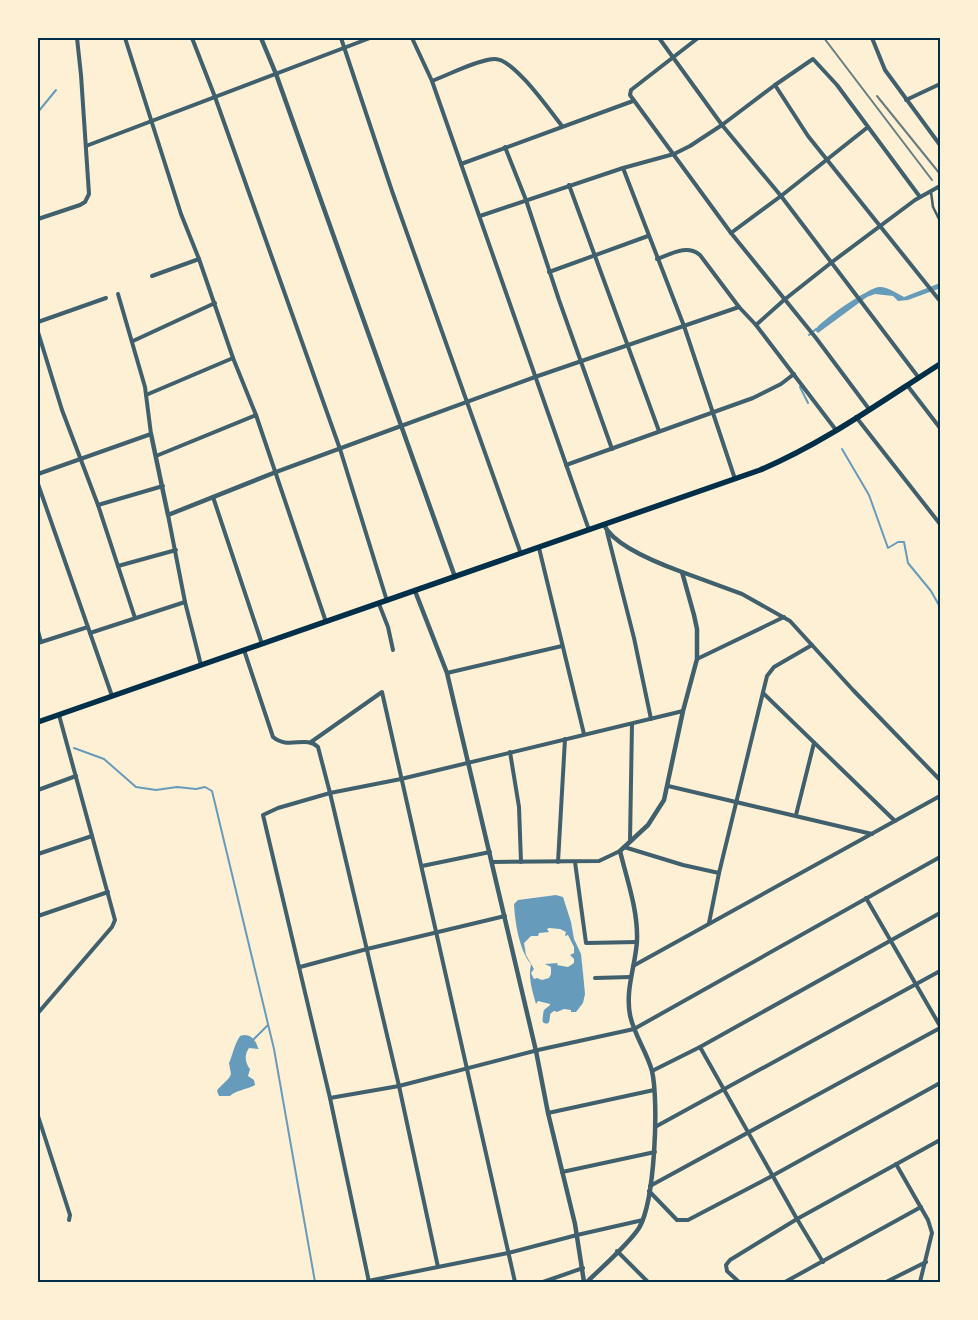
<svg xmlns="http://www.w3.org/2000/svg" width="978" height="1320" font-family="'IBM Plex Sans',sans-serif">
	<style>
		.water { fill: #669bbc; fill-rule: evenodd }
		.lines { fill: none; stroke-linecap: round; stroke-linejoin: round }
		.stream { stroke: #669bbc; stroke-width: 2 }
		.canal { stroke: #669bbc; stroke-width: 7 }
		.pedestrian { stroke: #3f606c; stroke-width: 2.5 }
		.minor { stroke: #3f606c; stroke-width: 4 }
		.tertiary { stroke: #3f606c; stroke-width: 4.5 }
		.primary { stroke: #003049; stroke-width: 5.5 }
		.rail { stroke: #657d81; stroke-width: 2 }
		.neatline { fill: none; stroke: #003049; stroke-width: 2 }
	</style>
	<rect width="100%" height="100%" fill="#fdf0d5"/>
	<g class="water">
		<path d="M940,283l-1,8 -1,-2 -30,11 -10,1 -5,-5 -18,-2 -8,3 -49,36 -3,-3c5,-9 53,-42 64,-43 8,-1 19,7 25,10z"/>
		<path d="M556,895l7,2 8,25 3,17 7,15 2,19 2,21 -2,9 -7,9h-5v-2l-7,-1 -7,3 -5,-2 -2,-6 -12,-3 -2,3c-4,-14 -8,-27 -5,-40 -12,-14 -16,-42 -17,-60l4,-4zM549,928l11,1 6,3 -1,4 3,-1 6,12v6l-4,2 4,4v4l-6,4 -11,-2 1,-2 -13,1 6,3v7l-2,4 -7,2 -5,-2 -3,1 -3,-6 3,-4 -8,-14 -2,-12 7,-7h7l1,-3 10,-1 -2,-3z"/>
		<path d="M244,1035c8,0 12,6 14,13l1,1 -10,-1c-5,7 -4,15 1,21l-2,7 6,4 1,5c-9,5 -19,5 -25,11h-11l-2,-5 1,-2 11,-11 2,-4 -2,-11c4,-9 5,-18 11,-27z"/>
	</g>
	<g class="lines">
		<g class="stream">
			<path d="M38,112l18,-22"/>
			<path d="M809,335l7,-6"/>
			<path d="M800,387l8,16"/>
			<path d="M842,449l27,46 19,53 10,-6h6l4,21 23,28 9,16"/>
			<path d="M74,748l30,11 32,28 20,3 21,-3 19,2 9,-2 7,4 62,258 41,233"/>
			<path d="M254,1039l14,-14"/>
		</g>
		<path class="canal" d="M546,1020l1,-8 5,-4"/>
		<path class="pedestrian" d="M931,192l2,15 7,14"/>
		<g class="minor">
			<path d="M125,38l56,176 18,45 34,99 23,57 70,207"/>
			<path d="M192,38l23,59 125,352 47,152"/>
			<path d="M341,38l51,153 129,363"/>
			<path d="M412,38l20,43 157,449"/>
			<path d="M659,38l63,87 59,71 138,182"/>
			<path d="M698,38l-67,52 -1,5 101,138 85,105 53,71"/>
			<path d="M872,38l13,32 55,75"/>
			<path d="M432,81c16,-6 47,-22 63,-22 19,0 55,52 67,67"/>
			<path d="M775,85l33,51 132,165"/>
			<path d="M906,100l34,-16"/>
			<path d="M86,146l284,-108"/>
			<path d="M505,147l21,53 33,100 53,149"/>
			<path d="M461,164l172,-63"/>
			<path d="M623,168l61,158 51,153"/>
			<path d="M569,185l90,246"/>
			<path d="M480,216l143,-48 51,-14 16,-8 32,-21 53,-40 38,-26 24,26 83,112"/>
			<path d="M38,219l42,-14 5,-3 4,-8 -8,-119 -4,-37"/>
			<path d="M731,233l50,-37 87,-69"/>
			<path d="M657,259c14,-5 30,-15 43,-4l39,52 17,18 80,105"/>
			<path d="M549,272l99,-36"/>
			<path d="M152,276l47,-17"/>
			<path d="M118,294l27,93 6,47"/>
			<path d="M38,322l68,-24"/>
			<path d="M756,325l28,-25 48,-38 83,-62 25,-14"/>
			<path d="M38,332l24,78 36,95 37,113"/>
			<path d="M133,341l82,-38"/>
			<path d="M907,385l33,43"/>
			<path d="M146,395l87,-37"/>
			<path d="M856,417l84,107"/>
			<path d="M401,426l134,-49 204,-70"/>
			<path d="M156,456l100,-41"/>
			<path d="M566,465l187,-67 28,-14 13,-10"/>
			<path d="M38,484l74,212"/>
			<path d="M213,497l49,147"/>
			<path d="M98,505l65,-19"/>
			<path d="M168,515l17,87 16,63"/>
			<path d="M607,532l27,106 17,81"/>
			<path d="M539,548l45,186"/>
			<path d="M118,566l58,-16"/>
			<path d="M682,572l60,22 48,27 63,69 87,90"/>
			<path d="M379,604l9,23 5,23"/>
			<path d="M38,631l3,11"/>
			<path d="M90,633l95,-31"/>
			<path d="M38,643l50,-16"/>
			<path d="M244,650l29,87c15,13 33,-2 45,10l12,46 69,293 39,181"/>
			<path d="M697,659l87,-42"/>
			<path d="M447,673l115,-27"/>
			<path d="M763,693l132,128"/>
			<path d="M311,742l71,-50 133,590"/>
			<path d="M510,752l9,55 2,55"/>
			<path d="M668,786l204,48"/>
			<path d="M38,790l38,-14"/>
			<path d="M796,815l18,-72"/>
			<path d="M630,841l2,-117"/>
			<path d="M624,847l59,18 36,8"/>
			<path d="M38,854l54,-18"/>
			<path d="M492,862l107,-1 21,-10"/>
			<path d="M558,862l7,-123"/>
			<path d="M575,862l11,81 51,-1"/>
			<path d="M422,866l68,-14"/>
			<path d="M866,898l74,128"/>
			<path d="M38,916l70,-24"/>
			<path d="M709,923l10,-50 48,-197 7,-9 38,-22"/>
			<path d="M633,966l307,-170"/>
			<path d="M300,967l67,-18 138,-33"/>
			<path d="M595,978l36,-1"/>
			<path d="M38,1013l74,-86 3,-7 -56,-205"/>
			<path d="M700,1047l97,172 26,43"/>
			<path d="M652,1071l48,-24 240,-134"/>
			<path d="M330,1098l69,-12 139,-36 96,-21 306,-172"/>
			<path d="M548,1113l106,-23"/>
			<path d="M38,1116l32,99 -1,5"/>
			<path d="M655,1127l285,-156"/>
			<path d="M896,1164l32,56 4,13 -12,49"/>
			<path d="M562,1172l93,-20"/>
			<path d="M650,1186l290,-158"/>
			<path d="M649,1191l28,29h11l84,-44 168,-93"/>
			<path d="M617,1251l31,31"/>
			<path d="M368,1281l140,-28 69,-18 66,-15"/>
			<path d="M369,1282l-39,-184 -67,-283 15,-7 52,-15 71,-14 282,-68"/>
			<path d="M543,1282l40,-14"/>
			<path d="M739,1282l-12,-11 -1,-6 4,-5 67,-41 143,-79"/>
			<path d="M785,1282l136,-75"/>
			<path d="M886,1282l40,-20"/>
		</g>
		<g class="tertiary">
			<path d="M261,38l15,36 179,503"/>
			<path d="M38,474l113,-40 17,81 108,-43 125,-46"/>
			<path d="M415,591l32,82 89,378 12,62 27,111 9,58"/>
			<path d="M587,1282c15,-15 41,-37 52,-54 16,-27 20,-126 13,-157 -5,-19 -18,-36 -22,-56 -5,-26 6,-51 7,-75 1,-30 -10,-60 -17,-89l28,-26 16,-25 19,-89 14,-52v-30l-3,-14 -12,-43c-22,-8 -68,-26 -78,-47"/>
		</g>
		<path class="primary" d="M38,722l722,-252c64,-27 122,-69 180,-106"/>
		<g class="rail">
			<path d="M824,38l108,142"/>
			<path d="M877,96l63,78"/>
		</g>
	</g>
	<rect width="978" height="1320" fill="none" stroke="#fdf0d5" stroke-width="78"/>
	<rect x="39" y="39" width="900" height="1242" class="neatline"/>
</svg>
